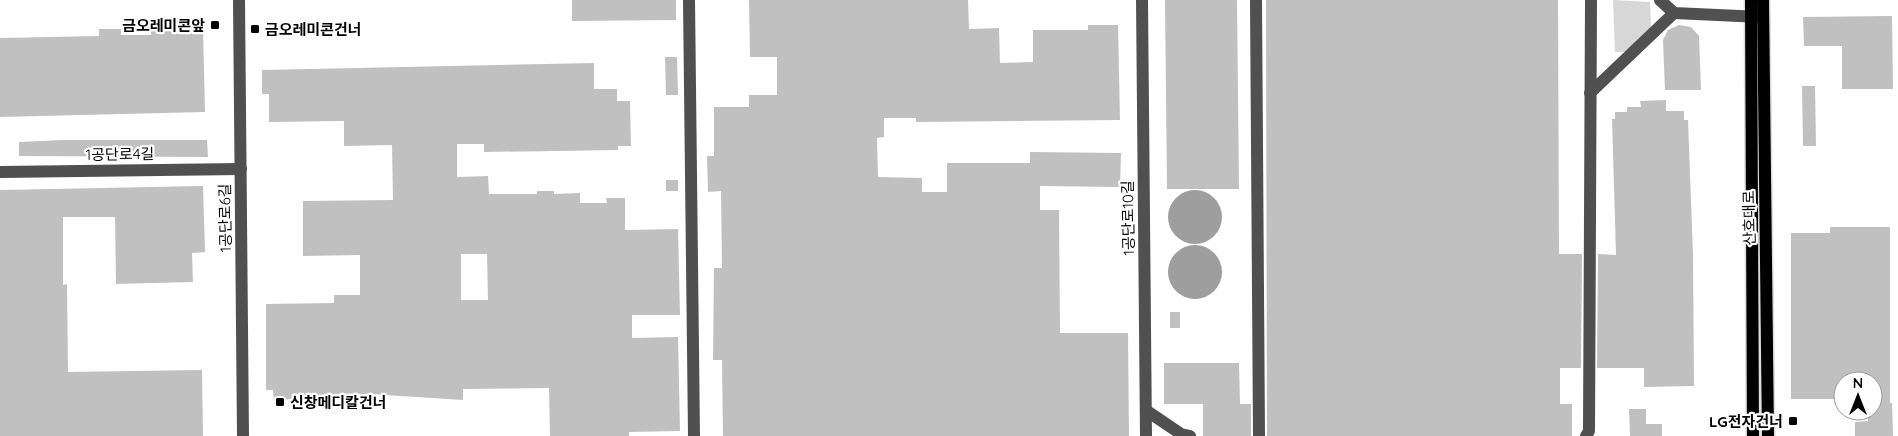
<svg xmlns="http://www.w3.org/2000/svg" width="1898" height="436" font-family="Quicksand,'Noto Sans KR',sans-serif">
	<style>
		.green { fill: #d7d7d7 }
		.water { fill: #9e9e9e }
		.building { fill: #c0c0c0; fill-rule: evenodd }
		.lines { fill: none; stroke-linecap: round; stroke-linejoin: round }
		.major-casing { stroke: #dbdbdb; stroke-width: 15 }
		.minor { stroke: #505050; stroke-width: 12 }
		.major { stroke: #000; stroke-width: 12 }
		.poi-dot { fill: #000; stroke: #fff; stroke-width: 2 }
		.labels { text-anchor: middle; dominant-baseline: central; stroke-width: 4.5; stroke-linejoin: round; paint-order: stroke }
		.poi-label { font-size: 15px; font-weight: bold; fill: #000; stroke: #fff; text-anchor: end }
		.street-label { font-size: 15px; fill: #000; stroke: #fff }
	</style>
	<rect width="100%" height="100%" fill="#fff"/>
	<polygon class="green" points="1613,0 1650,2 1651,27 1627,52 1615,52"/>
	<g class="water">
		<circle cx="1195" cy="217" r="27"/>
		<circle cx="1195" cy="272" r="27"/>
	</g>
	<g class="building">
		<polygon points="572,0 676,0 676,20 572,21"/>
		<polygon points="749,0 968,0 969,29 999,28 1000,63 1033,62 1033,30 1088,30 1088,25 1118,25 1120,120 916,122 916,118 884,118 884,137 877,138 878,177 922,178 922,192 947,192 947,163 1030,163 1030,152 1121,153 1120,187 1040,186 1040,210 1059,210 1060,333 1128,333 1129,436 723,436 722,360 713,360 714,268 722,268 721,191 708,192 707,156 714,156 714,107 749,107 749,95 777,95 777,57 750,57"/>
		<polygon points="1165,0 1237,0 1239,189 1167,189"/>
		<polygon points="1266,0 1558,0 1559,254 1582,254 1581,368 1560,368 1560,404 1572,404 1572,436 1267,436"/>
		<polygon points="1892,16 1893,89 1842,89 1842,46 1804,46 1803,17"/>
		<polygon points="1679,25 1691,27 1699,36 1701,90 1665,90 1663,40 1668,30"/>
		<polygon points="99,29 121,29 121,35 151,35 151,30 203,29 205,112 0,117 0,38 99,36"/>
		<polygon points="665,57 677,57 678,95 666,95"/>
		<path d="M594 63V89H617V101H630L631 146H618V150L484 152V144H457V177L488 176 489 194H537V191H554V194L580 193V203H607L606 198H625V230L678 229 680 315H632V338L678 337 680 431 629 432V436H550L549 388 463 389V400L370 394 313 396 274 401 273 390H266V304L334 303V295H360V255L303 256V201L393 200 392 145 344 146V121L269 122V94H262V70ZM461 254H487L488 300H461Z"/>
		<polygon points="1802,86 1815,86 1816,146 1803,146"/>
		<polygon points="1666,100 1666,111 1684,111 1684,120 1688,120 1693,255 1694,386 1644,387 1644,368 1597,368 1598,254 1616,255 1612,119 1615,119 1615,112 1627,112 1627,107 1641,107 1640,101"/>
		<polygon points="62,140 207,140 208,157 19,156 19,142"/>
		<rect x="666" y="180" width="12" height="11"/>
		<polygon points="203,186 205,252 192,253 193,282 116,284 115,217 63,217 63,285 67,284 68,372 202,370 203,436 0,436 0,190"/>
		<polygon points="1830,227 1890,227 1890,403 1892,403 1893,436 1855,436 1855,422 1868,421 1868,411 1873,411 1873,381 1843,381 1843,399 1791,399 1791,233 1830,233"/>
		<rect x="1170" y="312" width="10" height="16"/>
		<polygon points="1164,363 1239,363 1240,404 1251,404 1251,436 1203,436 1203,404 1164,404"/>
		<polygon points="1629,409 1646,409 1646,424 1662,424 1662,436 1630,436"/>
	</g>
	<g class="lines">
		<g class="major-casing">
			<g id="major">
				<polyline points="1751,0 1753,436"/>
				<polyline points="1763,0 1768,436"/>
			</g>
		</g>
		<g class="minor">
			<polyline points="239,0 243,436"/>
			<polyline points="689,0 694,436"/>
			<polyline points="1142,0 1146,436"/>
			<polyline points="1256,0 1259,436"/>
			<polyline points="1660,0 1674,13 1761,17"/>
			<polyline points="1590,93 1674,13"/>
			<polyline points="0,172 241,169"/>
			<polyline points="1147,411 1181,434 1190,436"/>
			<polyline points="1586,436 1589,431 1591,0"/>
		</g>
		<use href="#major" class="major"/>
	</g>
	<g class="poi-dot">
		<rect x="210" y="20" width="10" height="10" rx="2.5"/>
		<rect x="250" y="24" width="10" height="10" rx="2.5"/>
		<rect x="275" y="397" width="10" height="10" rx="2.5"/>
		<rect x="1788" y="416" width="10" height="10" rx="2.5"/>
	</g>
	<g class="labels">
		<g class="poi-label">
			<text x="205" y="25">금오레미콘앞</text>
			<text x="265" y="29" text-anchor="start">금오레미콘건너</text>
			<text x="290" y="402" text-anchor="start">신창메디칼건너</text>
			<text x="1783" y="421">LG전자건너</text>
		</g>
		<g class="street-label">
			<text transform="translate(120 154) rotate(-1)">1공단로4길</text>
			<text transform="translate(225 218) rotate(-91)">1공단로6길</text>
			<text transform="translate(1128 218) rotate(-91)">1공단로10길</text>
			<text transform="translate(1749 218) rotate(-91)">산호대로</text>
		</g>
	</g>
	<g transform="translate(1858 396)"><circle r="24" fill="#ffffff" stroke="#999999"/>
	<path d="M0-4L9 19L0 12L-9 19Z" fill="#000000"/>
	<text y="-8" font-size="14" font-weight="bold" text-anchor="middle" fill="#000000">N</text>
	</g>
</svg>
